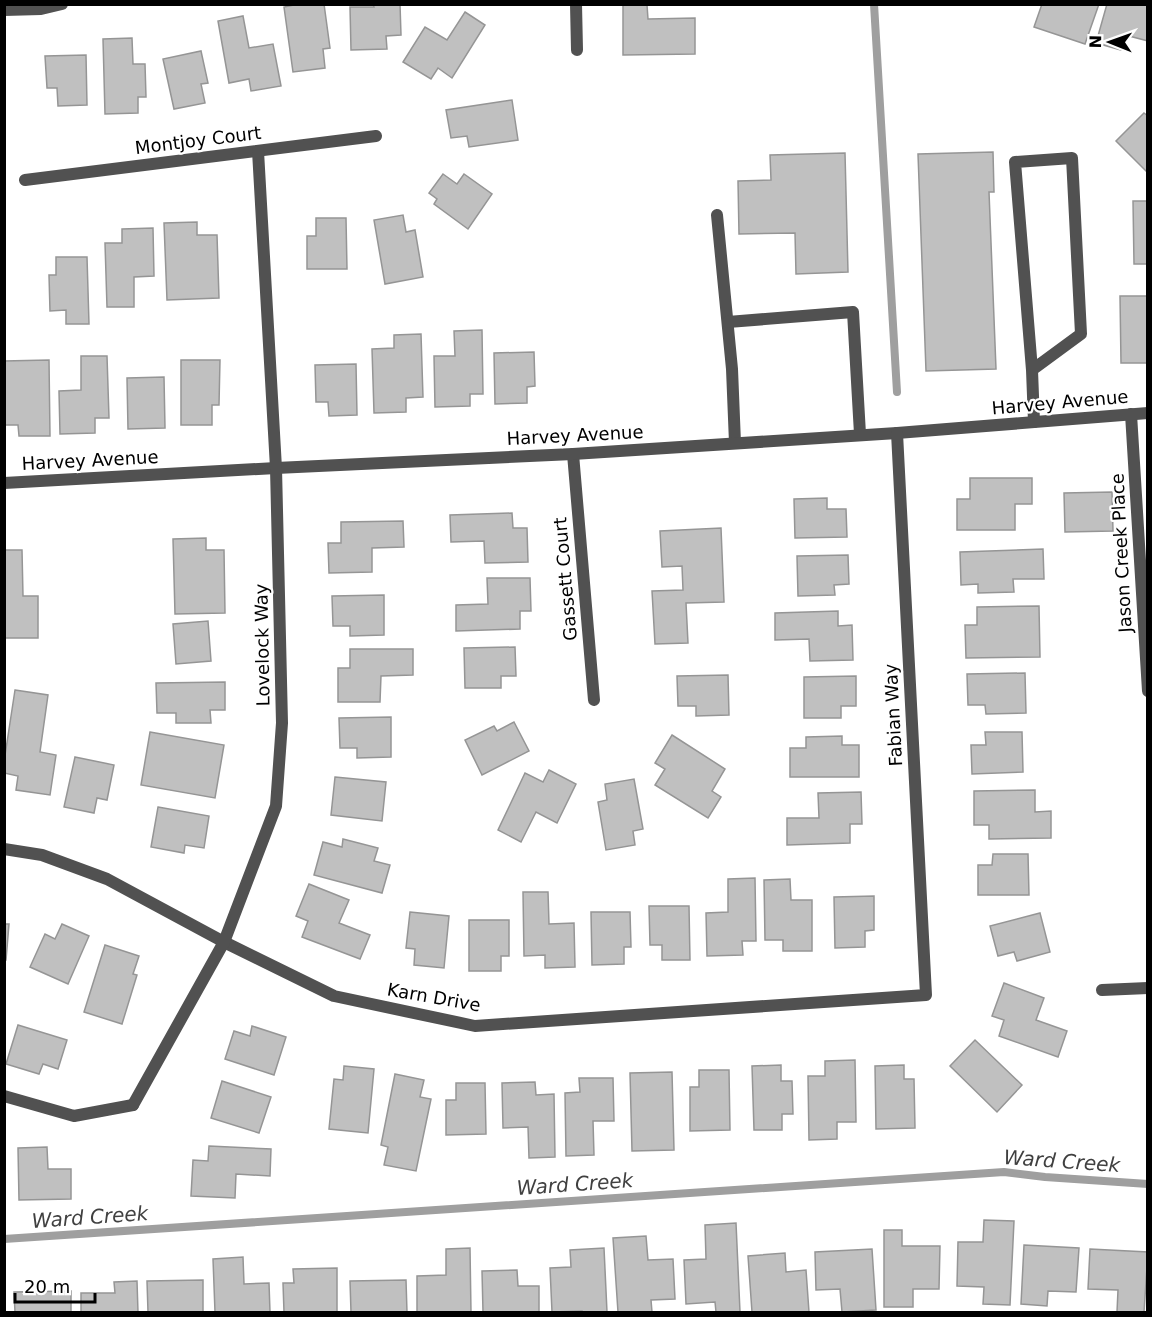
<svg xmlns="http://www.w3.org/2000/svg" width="1152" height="1317" font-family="'DejaVu Sans',sans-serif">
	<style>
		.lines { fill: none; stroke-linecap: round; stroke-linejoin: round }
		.stream { stroke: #9f9f9f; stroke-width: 8 }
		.building { fill: #c0c0c0; stroke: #959595; stroke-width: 1.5 }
		.service { stroke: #515151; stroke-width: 12 }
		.minor { stroke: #515151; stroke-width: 12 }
		.labels { text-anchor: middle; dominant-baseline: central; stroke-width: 4.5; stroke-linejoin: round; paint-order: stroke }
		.street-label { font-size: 18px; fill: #000; stroke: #fff }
		.water-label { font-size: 20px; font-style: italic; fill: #404040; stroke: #fff }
	</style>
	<rect width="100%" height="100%" fill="#fff"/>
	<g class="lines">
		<g class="stream">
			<polyline points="874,4 897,392"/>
			<polyline points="4,1239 1004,1172 1045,1177 1148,1184"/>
		</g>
	</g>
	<g class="building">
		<polygon points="299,4 324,4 330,48 323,49 325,68 293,72 284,7"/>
		<polygon points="373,4 400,4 401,35 386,36 387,49 351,50 350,7 374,7"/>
		<polygon points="1042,4 1099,4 1085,44 1034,27"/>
		<polygon points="1107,4 1148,4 1148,41 1125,35 1121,50 1096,43"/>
		<polygon points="623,5 647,5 648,19 695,18 695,54 623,55"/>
		<polygon points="465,12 485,25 452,78 438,68 431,79 403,62 425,27 447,40"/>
		<polygon points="243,16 249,48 273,44 281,86 251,91 249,79 229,83 218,21"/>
		<polygon points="132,38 133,64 145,64 146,97 138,97 138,113 105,114 103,39"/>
		<polygon points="201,51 208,83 201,84 205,103 174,109 163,59"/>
		<polygon points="86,55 87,105 58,106 57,88 47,88 45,56"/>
		<polygon points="512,100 518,140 469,147 467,136 451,138 446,110"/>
		<polygon points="1144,113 1148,116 1148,173 1116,141"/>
		<polygon points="993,152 994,192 989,192 996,369 926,371 918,154"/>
		<polygon points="845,153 848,272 796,274 795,233 739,234 738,181 771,180 770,155"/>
		<polygon points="443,174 457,184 464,174 492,194 468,229 434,204 437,199 429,193"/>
		<polygon points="1133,201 1148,201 1148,264 1134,264"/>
		<polygon points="403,215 406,232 415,230 423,277 385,284 374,220"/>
		<polygon points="316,218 346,218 347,269 307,269 307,236 316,236"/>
		<polygon points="197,222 197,235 217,235 219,298 167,300 164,223"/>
		<polygon points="153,228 154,276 134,277 134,307 107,307 105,243 122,243 122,229"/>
		<polygon points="56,257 87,257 89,324 66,324 66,310 50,311 49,275 56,275"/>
		<polygon points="1120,296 1148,296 1148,363 1121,363"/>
		<polygon points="482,330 483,394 470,394 470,406 435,407 434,356 455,356 454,331"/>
		<polygon points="421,334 423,397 406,398 406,412 374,413 372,349 394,348 394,335"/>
		<polygon points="534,352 535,386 527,387 527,403 495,404 494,353"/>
		<polygon points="81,356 107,356 109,418 95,418 95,433 60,434 59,391 81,390"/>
		<polygon points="49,360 50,436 19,436 18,425 4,425 4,361"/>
		<polygon points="181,360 220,360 219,405 212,405 212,425 181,425"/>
		<polygon points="356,364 357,415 329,416 328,402 316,402 315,365"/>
		<polygon points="164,377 165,428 128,429 127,378"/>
		<polygon points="970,478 1032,478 1032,504 1015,504 1015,530 957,530 957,499 970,499"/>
		<polygon points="1112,492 1113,531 1065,532 1064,493"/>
		<polygon points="827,498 827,509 846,509 847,537 795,538 794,499"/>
		<polygon points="512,513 513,528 527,528 528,562 485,563 484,541 451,542 450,515"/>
		<polygon points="403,521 404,547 372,548 372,572 329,573 328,543 341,543 341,522"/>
		<polygon points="721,528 724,602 686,603 688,643 655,644 652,591 683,590 682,566 662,567 660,531"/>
		<polygon points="206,538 206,550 224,550 225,613 175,614 173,539"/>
		<polygon points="1043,549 1044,579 1013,579 1014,592 978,593 978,584 961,585 960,552"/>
		<polygon points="4,550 22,550 23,596 38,596 38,638 4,638"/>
		<polygon points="848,555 849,584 834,585 835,595 798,596 797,556"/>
		<polygon points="487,578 530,578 531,611 520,611 520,629 456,631 456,605 488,604"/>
		<polygon points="384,595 384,635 350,636 350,626 333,626 332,596"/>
		<polygon points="1039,606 1040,657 966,658 965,625 977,625 977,607"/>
		<polygon points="838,611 838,626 852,625 853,660 810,661 809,639 775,640 775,613"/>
		<polygon points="208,621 211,661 176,664 173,624"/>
		<polygon points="515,647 516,676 501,676 501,688 465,688 464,648"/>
		<polygon points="350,649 413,649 413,675 381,676 380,702 338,702 338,668 350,668"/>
		<polygon points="1025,673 1026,713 986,714 985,705 968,705 967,674"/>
		<polygon points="728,675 729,715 696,716 696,706 678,706 677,676"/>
		<polygon points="856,676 856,706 841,706 841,718 804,718 804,677"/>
		<polygon points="225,682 225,710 210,710 211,723 176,723 176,713 157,713 156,683"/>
		<polygon points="15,690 48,695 40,752 56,755 50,795 16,790 18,776 4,773 4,762"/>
		<polygon points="391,717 391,757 357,758 357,748 340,748 339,718"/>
		<polygon points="514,722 529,751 482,775 465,740 494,726 497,731"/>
		<polygon points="150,732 224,745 215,798 141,785"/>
		<polygon points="985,732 1022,732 1023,772 972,774 971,745 986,745"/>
		<polygon points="672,735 725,769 712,791 721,797 708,818 655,785 665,769 655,763"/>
		<polygon points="842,736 842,745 859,745 859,777 790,777 790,748 806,748 806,737"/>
		<polygon points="75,757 114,765 107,800 97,798 94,813 64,807"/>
		<polygon points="549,770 576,784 557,823 536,812 521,842 498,830 525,773 543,782"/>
		<polygon points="335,777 386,782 382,821 331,815"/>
		<polygon points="634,779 643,829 633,831 635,845 606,850 598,802 607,800 605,784"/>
		<polygon points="1035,790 1035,812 1051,811 1051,838 989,839 989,825 974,825 974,791"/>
		<polygon points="861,792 862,824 850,824 850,843 787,845 787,818 819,818 818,793"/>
		<polygon points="158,807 209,816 204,848 185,845 184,853 151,847"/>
		<polygon points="343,839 378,848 374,861 390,865 382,893 314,875 323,842 342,847"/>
		<polygon points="993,854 1028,854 1029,895 978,895 978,865 992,865"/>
		<polygon points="755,878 756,941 742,941 743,955 707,956 706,913 728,912 728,879"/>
		<polygon points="790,879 791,900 812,900 812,951 783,951 783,940 765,940 764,880"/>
		<polygon points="309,884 349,900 339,923 370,935 360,959 302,937 308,921 296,916"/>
		<polygon points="523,892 548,892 549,924 574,923 575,967 545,968 545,955 524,956"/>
		<polygon points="874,896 874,930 865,931 865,947 835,948 834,897"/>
		<polygon points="649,906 689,906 690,960 662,960 662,945 650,945"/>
		<polygon points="410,912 449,916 444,968 414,965 415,949 406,948"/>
		<polygon points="591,912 630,912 631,947 624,947 624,964 592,965"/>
		<polygon points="1040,913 1050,952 1017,961 1014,952 998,956 990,926"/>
		<polygon points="469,920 509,920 509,956 501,956 501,971 469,971"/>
		<polygon points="4,924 9,924 6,960 4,960"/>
		<polygon points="62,924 89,936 68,984 30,967 45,934 55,939"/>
		<polygon points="105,945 139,956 133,974 137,975 122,1024 84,1012"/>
		<polygon points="1004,983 1044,998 1036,1020 1067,1031 1058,1057 999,1036 1004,1020 992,1016"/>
		<polygon points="18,1025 67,1040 58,1069 43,1064 39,1074 6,1064"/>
		<polygon points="252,1026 286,1037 274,1075 225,1059 234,1031 250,1036"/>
		<polygon points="975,1040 1022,1085 997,1112 950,1066"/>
		<polygon points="855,1060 856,1122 837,1122 837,1139 809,1140 808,1076 825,1076 825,1061"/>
		<polygon points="781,1065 781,1081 792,1081 793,1114 782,1114 782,1130 754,1130 752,1066"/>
		<polygon points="904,1065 904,1079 914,1079 915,1128 876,1129 875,1066"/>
		<polygon points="344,1066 374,1069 368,1133 329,1129 334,1079 343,1080"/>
		<polygon points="699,1070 729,1070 730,1130 690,1131 690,1087 699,1087"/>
		<polygon points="672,1072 674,1150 632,1151 630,1073"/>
		<polygon points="395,1074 424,1080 420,1097 431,1099 416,1171 384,1165 388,1147 381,1145"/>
		<polygon points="579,1078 613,1078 614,1121 593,1121 594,1155 566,1156 565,1093 580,1092"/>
		<polygon points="222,1081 271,1097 259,1133 211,1118"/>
		<polygon points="535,1082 536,1095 554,1094 555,1157 529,1158 528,1127 503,1128 502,1083"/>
		<polygon points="456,1083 485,1083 486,1134 446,1135 446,1100 456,1100"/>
		<polygon points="209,1146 271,1149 270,1176 236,1174 235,1198 191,1196 193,1160 208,1161"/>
		<polygon points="47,1147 48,1169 71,1169 71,1199 19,1200 18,1148"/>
		<polygon points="984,1220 1014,1221 1010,1305 983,1304 984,1287 957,1286 958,1242 983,1242"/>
		<polygon points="736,1223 740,1312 716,1312 715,1302 686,1304 684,1260 706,1259 705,1225"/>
		<polygon points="884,1230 902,1230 902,1246 940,1246 939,1289 913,1289 913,1307 884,1307"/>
		<polygon points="646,1236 648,1260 673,1259 675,1299 651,1300 652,1312 618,1312 613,1238"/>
		<polygon points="1024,1245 1079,1248 1076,1292 1048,1291 1047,1306 1021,1304"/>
		<polygon points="470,1248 471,1312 417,1312 417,1276 446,1275 446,1249"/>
		<polygon points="604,1248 607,1312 582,1312 582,1311 552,1312 550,1268 571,1267 570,1250"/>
		<polygon points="872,1249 876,1310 842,1312 840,1289 816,1290 815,1252"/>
		<polygon points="1090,1249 1148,1252 1144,1312 1117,1312 1118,1290 1088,1289"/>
		<polygon points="785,1253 786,1272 806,1270 809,1312 752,1312 748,1256"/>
		<polygon points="243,1257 244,1284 269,1283 270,1312 215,1312 213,1259"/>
		<polygon points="337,1268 337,1312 284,1312 283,1283 294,1283 293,1269"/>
		<polygon points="517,1270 518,1286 539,1286 539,1312 483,1312 482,1271"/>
		<polygon points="203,1280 203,1312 148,1312 147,1281"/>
		<polygon points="406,1280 407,1312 351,1312 350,1281"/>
		<polygon points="137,1281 138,1312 81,1312 81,1293 115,1293 114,1282"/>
		<polygon points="71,1291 71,1312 15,1312 14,1292"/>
	</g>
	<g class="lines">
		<g class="service">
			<polyline points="576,4 577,50"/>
			<polyline points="4,10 41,9 62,4"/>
			<polyline points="717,215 732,369 735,443"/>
			<polyline points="728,322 853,312 860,434"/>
			<polyline points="1032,370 1081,334 1072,158 1015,162 1032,370 1034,422"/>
			<polyline points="4,1096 74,1116 133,1105"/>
		</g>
		<g class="minor">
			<polyline points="25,180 376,136"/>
			<polyline points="1131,414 1148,691"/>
			<polyline points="573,454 594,700"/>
			<polyline points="4,483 276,468 573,454 897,433 1148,413"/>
			<polyline points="4,849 42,855 107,879 224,942 334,996 475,1026 926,995 897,433"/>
			<polyline points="1102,990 1148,988"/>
			<polyline points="133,1105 224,942 276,806 282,723 276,468 258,151"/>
		</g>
	</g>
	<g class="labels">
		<g class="street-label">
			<text transform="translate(198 140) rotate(-7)">Montjoy Court</text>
			<text transform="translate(1060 402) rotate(-5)">Harvey Avenue</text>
			<text transform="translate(575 435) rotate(-3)">Harvey Avenue</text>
			<text transform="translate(90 460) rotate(-3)">Harvey Avenue</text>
			<text transform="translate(1121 553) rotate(-93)">Jason Creek Place</text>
			<text transform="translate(565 579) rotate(-95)">Gassett Court</text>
			<text transform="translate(262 645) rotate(-91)">Lovelock Way</text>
			<text transform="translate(893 715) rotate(-93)">Fabian Way</text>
			<text transform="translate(434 997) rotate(10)">Karn Drive</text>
		</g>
		<g class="water-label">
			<text transform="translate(1062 1161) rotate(4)">Ward Creek</text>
			<text transform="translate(575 1184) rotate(-4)">Ward Creek</text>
			<text transform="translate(90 1217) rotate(-4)">Ward Creek</text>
		</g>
	</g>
	<rect width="1152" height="1317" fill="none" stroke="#000000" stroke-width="12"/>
	<g transform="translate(1110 42) rotate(271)" stroke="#ffffff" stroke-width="4.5" paint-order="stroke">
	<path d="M0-4.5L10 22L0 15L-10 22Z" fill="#000000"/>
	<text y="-9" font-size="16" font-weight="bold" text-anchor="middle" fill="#000000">N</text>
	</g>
	<path d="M15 1293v9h80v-9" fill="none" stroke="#000000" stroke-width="3"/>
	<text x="24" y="1293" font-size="18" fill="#000000" stroke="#ffffff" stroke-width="4.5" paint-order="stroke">20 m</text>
</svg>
